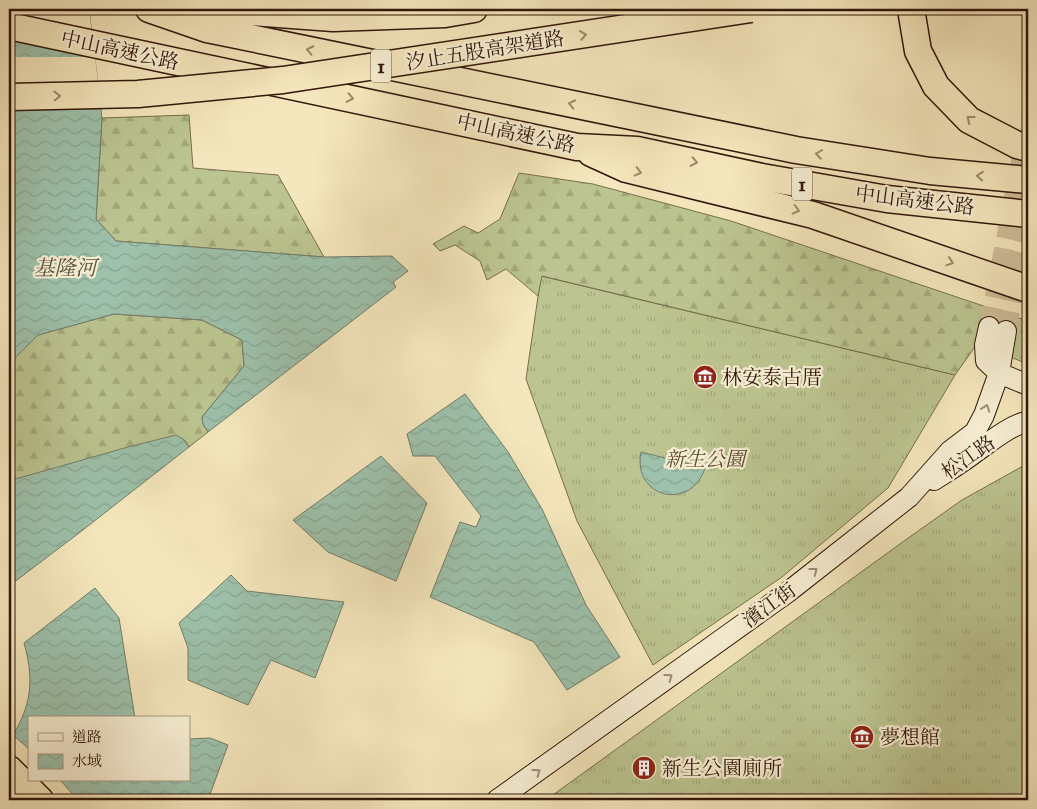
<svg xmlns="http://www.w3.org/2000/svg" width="1037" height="809" font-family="'IM FELL Great Primer','Noto Serif TC',serif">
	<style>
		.grass { fill: url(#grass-tufts); stroke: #766e4d }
		.forest { fill: url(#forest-firs); stroke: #766e4d }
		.water { fill: url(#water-waves); stroke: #727d6a }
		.pier { fill: #f5e7bd }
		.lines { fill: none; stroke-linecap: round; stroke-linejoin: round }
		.secondary-tunnel { stroke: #cebd99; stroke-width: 20; stroke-dasharray: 20 10; stroke-linecap: butt }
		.secondary-casing { stroke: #311609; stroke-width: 22 }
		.highway-casing { stroke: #311609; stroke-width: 29 }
		.secondary { stroke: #f8efd4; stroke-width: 20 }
		.highway { stroke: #f5e7bd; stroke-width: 26 }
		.highway-bridge-casing { stroke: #311609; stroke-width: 29; stroke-linecap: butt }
		.highway-bridge { stroke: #f5e7bd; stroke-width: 26 }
		.oneway { stroke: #9d896c }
		.oneway2 { stroke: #9e8d79 }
		.labels { text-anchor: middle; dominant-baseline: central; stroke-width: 4.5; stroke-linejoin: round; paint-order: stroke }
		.shield { fill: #f8efd4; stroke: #6d5746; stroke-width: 1 }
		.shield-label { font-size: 19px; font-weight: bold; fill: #311609 }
		.street-label { font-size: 20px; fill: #311609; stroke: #f8efd4 }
		.poi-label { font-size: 20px; fill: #311609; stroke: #f8efd4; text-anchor: start }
		.park-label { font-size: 20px; font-style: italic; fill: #5b4b32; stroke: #f8efd4 }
		.water-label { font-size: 21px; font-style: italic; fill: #575242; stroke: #f8efd4 }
	</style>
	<defs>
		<pattern id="grass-tufts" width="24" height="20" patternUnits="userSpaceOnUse" patternTransform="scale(1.25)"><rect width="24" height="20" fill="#bcc591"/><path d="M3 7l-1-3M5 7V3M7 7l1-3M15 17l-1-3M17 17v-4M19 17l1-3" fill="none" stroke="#a2a87c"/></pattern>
		<pattern id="forest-firs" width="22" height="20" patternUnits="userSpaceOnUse" patternTransform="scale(1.25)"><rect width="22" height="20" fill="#bcc591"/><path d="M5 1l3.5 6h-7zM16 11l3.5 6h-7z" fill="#a2a87c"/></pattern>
		<pattern id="water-waves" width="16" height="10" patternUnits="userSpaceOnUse" patternTransform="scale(1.25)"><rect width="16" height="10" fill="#9dc1ab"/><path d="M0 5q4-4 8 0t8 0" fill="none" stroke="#88a592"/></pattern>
	</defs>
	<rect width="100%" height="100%" fill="#f5e7bd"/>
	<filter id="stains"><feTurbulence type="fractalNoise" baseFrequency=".004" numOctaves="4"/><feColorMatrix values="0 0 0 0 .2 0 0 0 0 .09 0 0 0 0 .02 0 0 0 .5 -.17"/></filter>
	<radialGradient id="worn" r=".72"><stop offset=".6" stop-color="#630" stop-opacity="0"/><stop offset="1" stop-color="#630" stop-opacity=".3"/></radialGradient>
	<g class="grass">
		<polygon points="541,276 955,375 888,488 782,577 653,665 577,521 526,379"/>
		<polygon points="1028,465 1028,800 546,800 911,536 962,500 1023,466"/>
	</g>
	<g class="forest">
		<polygon points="189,115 193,168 278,175 324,257 116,241 96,219 102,118"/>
		<polygon points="519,173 593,184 731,221 1028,321 1028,364 977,344 955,375 542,276 538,296 506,269 487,280 480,261 455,245 440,251 433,244 464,226 478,233 500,219"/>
		<polygon points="114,314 202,320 242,340 244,366 202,417 203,424 208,432 189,447 183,439 12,480 9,477 9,364 38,335"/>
	</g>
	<g class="water">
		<polygon points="9,9 89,9 102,118 96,219 116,241 324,257 392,256 408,271 393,282 396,287 208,432 203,424 202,417 244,366 242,340 202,320 114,314 38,335 9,364"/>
		<polygon points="465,394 508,452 542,509 586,605 620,657 567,690 534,642 430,597 460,522 476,527 481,516 435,456 413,456 407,434"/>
		<polygon points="176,435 183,439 189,447 79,533 9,586 9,477 12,480 128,447"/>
		<path d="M641 452 705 468C691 512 632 498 641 452Z"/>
		<polygon points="381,456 427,503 396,581 328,552 293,520"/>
		<polygon points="231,575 247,591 344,602 315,678 271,660 248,705 188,680 188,648 179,623"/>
		<path d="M95 588 119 618 135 718H29V749L13 735C32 704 34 678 24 643Z"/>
		<polygon points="210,738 228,745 208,800 78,800 60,780 189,780 189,739"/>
	</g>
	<g class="pier">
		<polygon points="9,9 89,9 94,51 9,33"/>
		<polygon points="9,57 95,57 99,91 9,90"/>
	</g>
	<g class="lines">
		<g class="secondary-tunnel">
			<polyline points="989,327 1028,126"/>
			<polyline points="1006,331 1028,221"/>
		</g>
		<g class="secondary-casing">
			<g id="secondary">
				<polyline points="989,327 985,345 986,361 999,373 1028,385"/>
				<path d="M934 480C948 471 963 462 977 451 994 439 1008 427 1028 421"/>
				<polyline points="497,800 788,592 909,497 950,451 975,432 984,415 999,373 1006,331"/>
			</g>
		</g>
		<g class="highway-casing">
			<g id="highway">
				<polyline points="149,9 207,29 796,150 930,171 1028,180"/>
				<polyline points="208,9 333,18 445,14 474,9"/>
				<polyline points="913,9 912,15 918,51 936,86 969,120 1017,145 1028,148"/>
				<polyline points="9,26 577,147 637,150 762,177 887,199 1028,214"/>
				<polyline points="591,153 626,169 813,215 1028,289"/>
				<polyline points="9,769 40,800"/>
			</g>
		</g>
		<use href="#secondary" class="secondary"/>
		<use href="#highway" class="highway"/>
		<g class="highway-bridge-casing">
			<polyline id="highway-bridge" points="9,97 138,94 283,80 751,9"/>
		</g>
		<use href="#highway-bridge" class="highway-bridge"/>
	</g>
	<defs><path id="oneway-chevron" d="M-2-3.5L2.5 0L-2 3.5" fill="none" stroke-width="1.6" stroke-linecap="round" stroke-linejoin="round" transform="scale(1.25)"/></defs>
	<g class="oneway">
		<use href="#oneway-chevron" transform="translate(583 35) rotate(-9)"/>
		<use href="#oneway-chevron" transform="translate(310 50) rotate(-168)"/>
		<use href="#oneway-chevron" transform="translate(57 96) rotate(-1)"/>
		<use href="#oneway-chevron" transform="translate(350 98) rotate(12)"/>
		<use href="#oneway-chevron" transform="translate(572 104) rotate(-168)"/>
		<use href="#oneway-chevron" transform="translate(970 119) rotate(-142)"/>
		<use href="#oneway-chevron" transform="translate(819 154) rotate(-171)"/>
		<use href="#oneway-chevron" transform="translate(694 162) rotate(12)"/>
		<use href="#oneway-chevron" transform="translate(638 172) rotate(14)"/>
		<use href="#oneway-chevron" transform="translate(980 176) rotate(-175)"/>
		<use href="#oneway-chevron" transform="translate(796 210) rotate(14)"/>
		<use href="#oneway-chevron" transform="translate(950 262) rotate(18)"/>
	</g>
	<g class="oneway2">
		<use href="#oneway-chevron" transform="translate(986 408) rotate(-71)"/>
		<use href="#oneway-chevron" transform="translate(814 571) rotate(-38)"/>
		<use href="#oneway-chevron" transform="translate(669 677) rotate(-36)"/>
		<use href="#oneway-chevron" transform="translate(537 772) rotate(-36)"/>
	</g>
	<defs>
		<g id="museum-disc" transform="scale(1.25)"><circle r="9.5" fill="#8f2418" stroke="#f8efd4"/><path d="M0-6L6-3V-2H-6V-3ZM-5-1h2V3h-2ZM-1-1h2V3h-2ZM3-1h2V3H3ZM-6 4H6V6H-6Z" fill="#fff"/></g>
		<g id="building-disc" transform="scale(1.25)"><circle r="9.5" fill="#8f2418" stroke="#f8efd4"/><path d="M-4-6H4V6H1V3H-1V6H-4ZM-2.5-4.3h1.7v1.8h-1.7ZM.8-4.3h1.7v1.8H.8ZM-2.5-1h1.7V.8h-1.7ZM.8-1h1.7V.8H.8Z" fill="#fff"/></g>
	</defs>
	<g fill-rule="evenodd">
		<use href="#museum-disc" x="705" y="377"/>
		<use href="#museum-disc" x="862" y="737"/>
		<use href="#building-disc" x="644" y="768"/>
	</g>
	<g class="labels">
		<g class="shield">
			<rect x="371" y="49.5" width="20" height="33" rx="4"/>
			<rect x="792" y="167.5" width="20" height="33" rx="4"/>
		</g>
		<g class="shield-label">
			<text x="381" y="66">1</text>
			<text x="802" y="184">1</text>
		</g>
		<g class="street-label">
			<text transform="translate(120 50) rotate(12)">中山高速公路</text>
			<text transform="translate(485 50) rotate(-9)">汐止五股高架道路</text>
			<text transform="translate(516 133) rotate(12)">中山高速公路</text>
			<text transform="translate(915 200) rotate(7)">中山高速公路</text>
			<text transform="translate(968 457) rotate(-35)">松江路</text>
			<text transform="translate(769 605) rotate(-36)">濱江街</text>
		</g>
		<g class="poi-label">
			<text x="722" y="377">林安泰古厝</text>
			<text x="880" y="737">夢想館</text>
			<text x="662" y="768">新生公園廁所</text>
		</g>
		<g class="park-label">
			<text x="705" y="459">新生公園</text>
		</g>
		<g class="water-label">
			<text x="65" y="268">基隆河</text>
		</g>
	</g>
	<rect width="1037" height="809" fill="none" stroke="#f5e7bd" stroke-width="30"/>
	<rect x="10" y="10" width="1017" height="789" fill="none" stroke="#311609" stroke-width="2.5"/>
	<rect x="15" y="15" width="1007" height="779" fill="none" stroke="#311609"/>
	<rect x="28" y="716" width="162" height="65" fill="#f8efd4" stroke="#a89883"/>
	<rect x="38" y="733" width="25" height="8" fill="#f8efd4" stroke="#a89883"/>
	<text x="72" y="742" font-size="15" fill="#311609">道路</text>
	<rect x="38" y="754" width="25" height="15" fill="url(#water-waves)" stroke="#a89883"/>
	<text x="72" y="766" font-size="15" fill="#311609">水域</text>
	<rect width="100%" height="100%" filter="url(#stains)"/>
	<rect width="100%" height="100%" fill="url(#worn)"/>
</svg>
